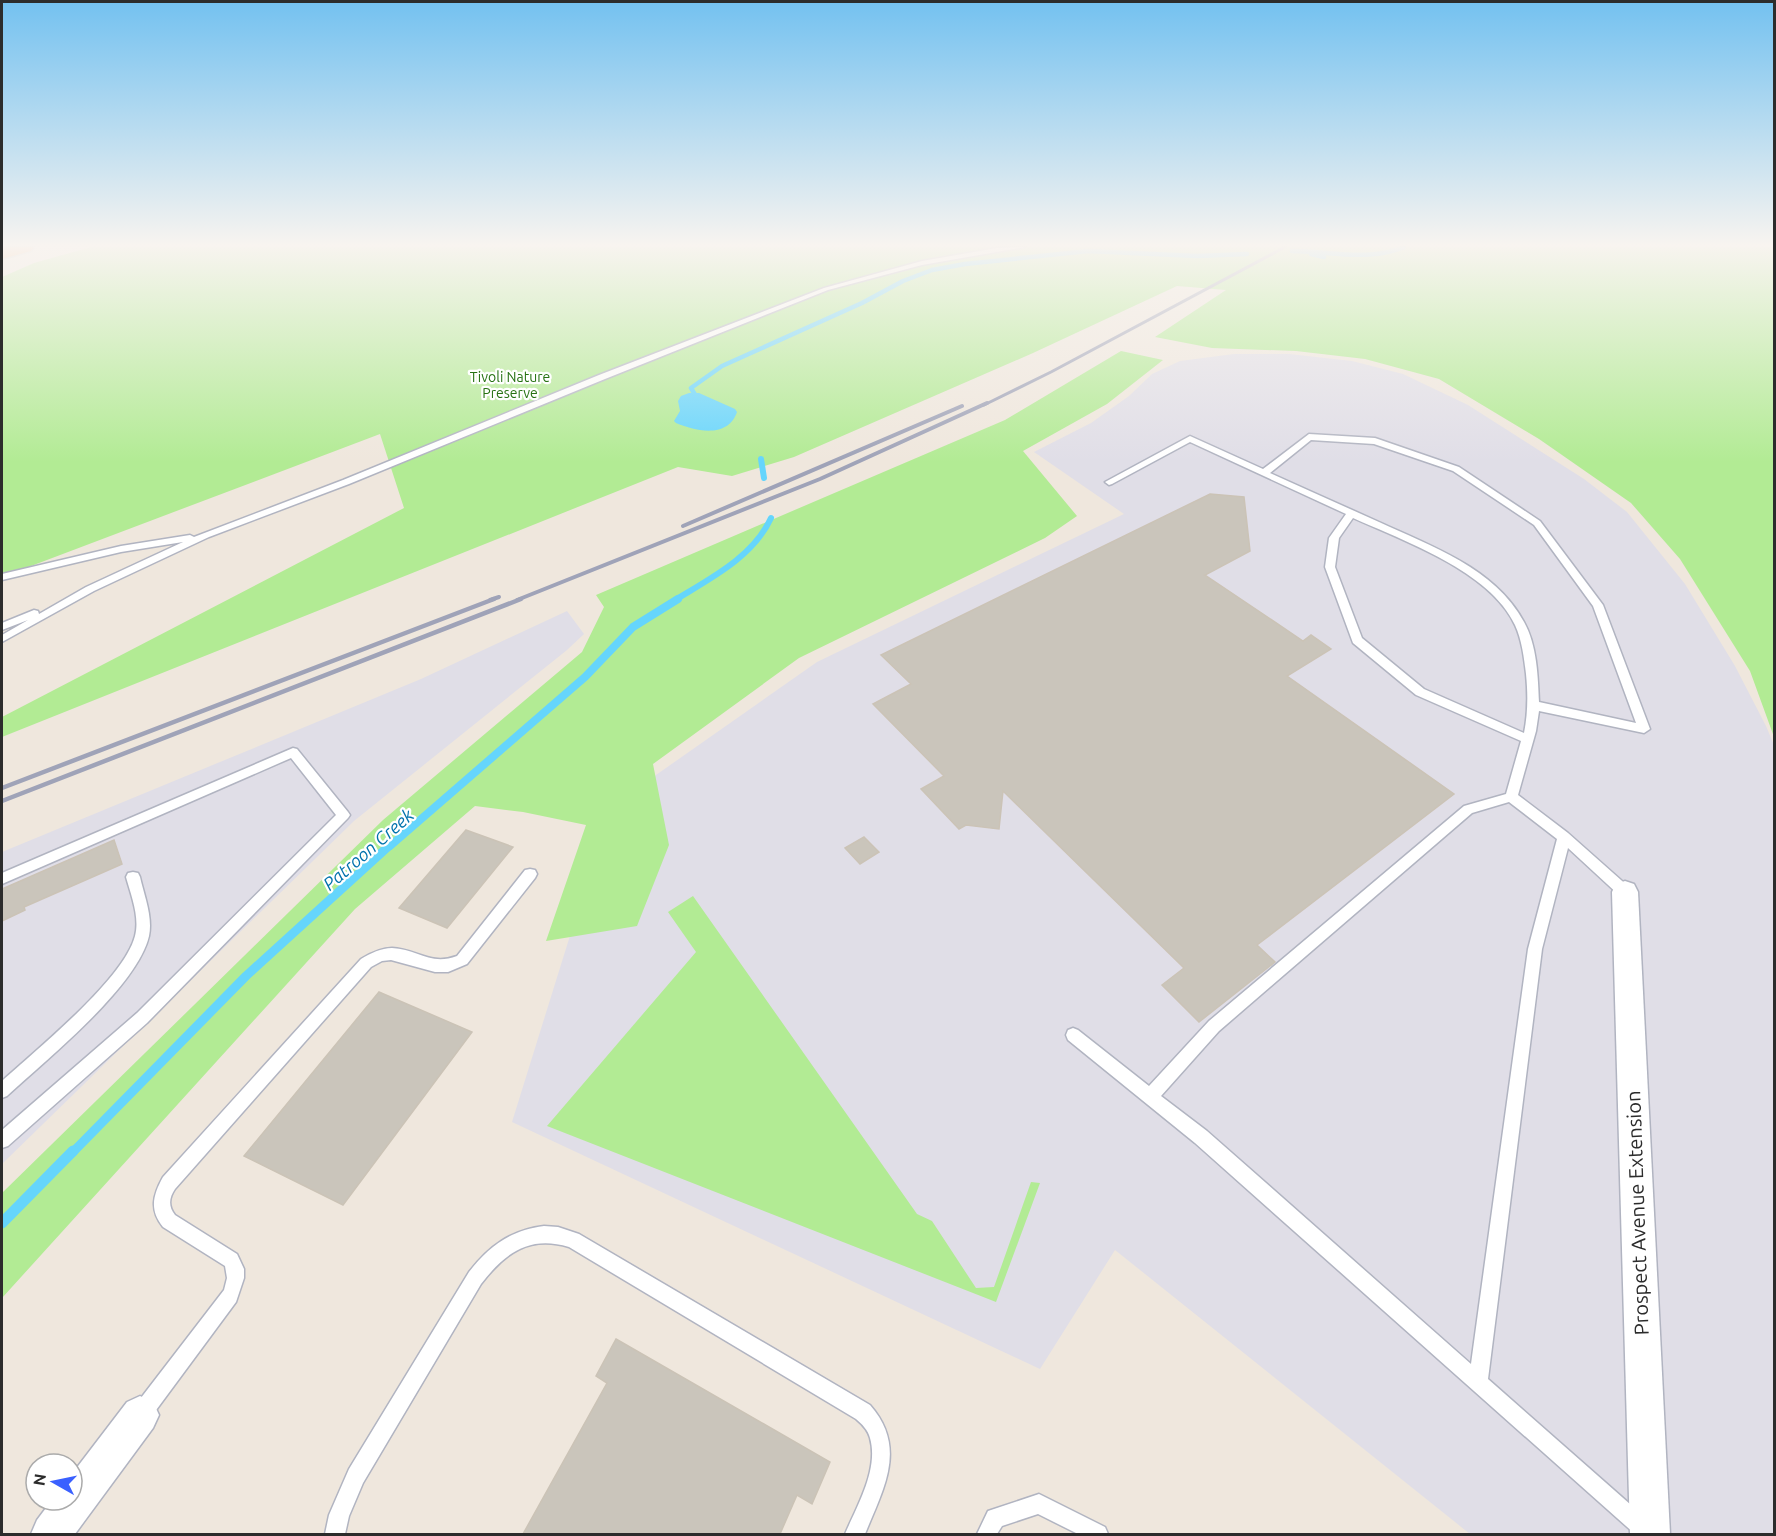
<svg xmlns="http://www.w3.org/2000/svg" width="1776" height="1536" font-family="Ubuntu,sans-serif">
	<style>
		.industrial { fill: #e0dee7 }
		.green { fill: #b2eb94 }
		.water { fill: #65d5fc }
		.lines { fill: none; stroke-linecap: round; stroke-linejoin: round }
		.stream-far4 { stroke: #65d5fc; stroke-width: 4.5 }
		.stream-far3 { stroke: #65d5fc; stroke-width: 6 }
		.stream-far2 { stroke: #65d5fc; stroke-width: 8 }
		.stream-far1 { stroke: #65d5fc; stroke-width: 9 }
		.stream { stroke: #65d5fc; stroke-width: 11 }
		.building { fill: #cac5bb; stroke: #cbc3b6; stroke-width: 1.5 }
		.lane-casing { stroke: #b1b4c1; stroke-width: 3 }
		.street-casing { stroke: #b1b4c1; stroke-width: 3 }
		.highway-casing { stroke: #c8c8c8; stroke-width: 3 }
		.lane { fill: #fff; fill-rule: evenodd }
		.street { fill: #fff; fill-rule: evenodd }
		.highway { fill: #ff9f58; fill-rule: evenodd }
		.rail-far2 { stroke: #9fa3b8; stroke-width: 3 }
		.rail-far1 { stroke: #9fa3b8; stroke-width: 4 }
		.rail { stroke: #9fa3b8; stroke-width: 4.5 }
		.labels { text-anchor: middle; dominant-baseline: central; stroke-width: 4.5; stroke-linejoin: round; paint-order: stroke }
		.far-park-label { font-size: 14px; fill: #277213; stroke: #fff }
		.water-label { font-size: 18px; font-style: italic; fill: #0072ac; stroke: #fff }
		.near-street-label { font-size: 20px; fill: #2c2c2c; stroke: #fff }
	</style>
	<rect width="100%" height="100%" fill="#efe7dd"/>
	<g class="industrial">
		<polygon points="1234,354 1289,354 1352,361 1403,374 1468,405 1584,479 1627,512 1685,584 1735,666 1766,726 1774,745 1774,1534 1470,1534 1115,1250 1040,1369 512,1122 578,910 636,796 656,775 817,662 1124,514 1034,452 1091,423 1129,396 1152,374 1180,361"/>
		<polygon points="567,611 584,634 567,650 354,821 2,1164 2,852 421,679"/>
	</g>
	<g class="green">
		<polygon points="91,247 1774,247 1774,737 1750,671 1680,559 1631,503 1539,439 1439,379 1365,359 1296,351 1212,348 1155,337 1226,290 1177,286 1033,353 794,457 732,476 678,467 2,737 2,717 404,508 380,434 2,577 2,277 34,263"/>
		<polygon points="1121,351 1163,360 1107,404 1023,451 1077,516 1045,538 799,658 653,764 669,845 637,926 546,941 586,825 523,812 475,806 355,909 2,1298 2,1193 383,820 582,652 604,607 596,595 1005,420"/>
		<polygon points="693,896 917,1214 932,1221 976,1288 994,1287 1031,1182 1040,1183 996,1302 547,1126 696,952 668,912"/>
	</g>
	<path class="water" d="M689 393H699L735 409 737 412C728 439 695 431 676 423L674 421 680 411 678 401 681 396Z"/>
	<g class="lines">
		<g class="stream-far4">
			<path d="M1292 251C1329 251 1369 262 1404 247"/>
			<polyline points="1311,254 1324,257"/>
			<polyline points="697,398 691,388 722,366 862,303 903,281 932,270 965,264 1088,251 1197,256 1247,254"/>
		</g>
		<g class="stream-far3">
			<polyline points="761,459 764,478"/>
			<path d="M675 600C711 578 753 557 771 518"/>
		</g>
		<polyline class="stream-far2" points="390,846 585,677 633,627 678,599"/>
		<polyline class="stream-far1" points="72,1153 246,976 391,844"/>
		<polyline class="stream" points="2,1223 73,1151"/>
	</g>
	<g class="building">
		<polygon points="1210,494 1244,497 1250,551 1205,575 1303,641 1311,635 1331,649 1287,676 1454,794 1257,945 1275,962 1199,1022 1162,985 1184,968 1003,791 999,829 966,825 959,829 921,789 944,776 873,704 911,684 881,655"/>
		<polygon points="466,830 513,847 447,928 399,908"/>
		<polygon points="864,837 879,852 860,864 845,848"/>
		<polygon points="114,840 122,864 24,907 25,910 2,921 2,889"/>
		<polygon points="379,992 472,1032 343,1205 244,1156"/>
		<polygon points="616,1339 830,1462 812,1504 797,1495 780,1534 523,1534 607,1383 596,1376"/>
	</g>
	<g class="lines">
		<g class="lane-casing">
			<g id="lane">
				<polygon points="1025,247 922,265 828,290 605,379 349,484 209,537 94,591 2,642 2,635 28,620 2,630 2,623 34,610 38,611 39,614 86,587 183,542 121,552 2,580 2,574 121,546 190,535 194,537 343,480 599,375 824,288 922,261 997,248"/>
				<path d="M1309 434 1375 438 1459 467 1540 521 1603 605 1650 729 1644 733 1539 711 1536 731 1518 795 1568 833 1630 888 1632 892 1630 896 1625 898 1620 896 1568 848 1542 949 1488 1379 1656 1527 1659 1534H1635L1195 1143 1068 1040 1066 1035 1068 1030 1073 1028 1078 1030 1149 1086 1209 1021 1464 806 1506 794 1521 741 1416 695 1353 643 1325 567 1329 538 1346 514 1190 442 1112 484 1109 485 1105 482 1190 436 1263 469ZM1311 440 1374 444 1453 471 1534 525 1593 606 1636 723 1539 702C1538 677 1537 645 1524 622 1495 568 1431 546 1379 522 1343 506 1306 489 1270 473ZM1353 518C1404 541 1490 571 1515 625 1522 640 1524 658 1526 674 1528 694 1528 713 1524 733L1424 689 1362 638 1335 567 1339 538ZM1509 802 1557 839 1528 949 1471 1364 1207 1131 1161 1096 1219 1031 1472 813Z"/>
				<polygon points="293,748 297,749 348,812 350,815 348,818 147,1023 8,1146 2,1148 2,1130 137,1013 336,815 291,758 2,884 2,873"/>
				<path d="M530 869 535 870 537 874 535 878 467 964 448 972H435L391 960 382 961 371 967 175 1189C169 1198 168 1206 175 1215L237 1254 244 1269V1278L236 1302 148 1421 141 1423 134 1421 132 1414 134 1407 224 1290 227 1278 225 1266 163 1227C149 1210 153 1195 163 1177L361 959C371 953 381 948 392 948 417 949 430 966 457 956L525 870Z"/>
				<path d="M133 872 138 873 140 877C144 895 153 917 149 936 137 987 47 1059 7 1096L2 1098V1081C36 1050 124 979 135 936 140 917 131 895 126 877L128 873Z"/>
				<path d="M544 1226 558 1227 579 1234 870 1405C908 1448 883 1489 865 1534H845C857 1506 879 1469 870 1438 868 1430 862 1424 856 1419L569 1247C529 1235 505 1253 481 1284L363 1483 349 1516 345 1534H325L329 1515 349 1469 469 1272C489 1246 511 1230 544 1226Z"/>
				<polygon points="1039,1494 1105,1527 1108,1534 1078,1534 1038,1514 1002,1526 997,1534 977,1534 988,1511"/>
			</g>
		</g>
		<g class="street-casing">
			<g id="street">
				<polygon points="1625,881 1634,884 1638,892 1670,1534 1630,1534 1612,892 1616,884"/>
				<polygon points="140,1396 153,1402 159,1415 153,1428 75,1534 31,1534 37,1520 52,1500 72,1500 72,1474 127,1402"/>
			</g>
		</g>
		<g class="highway-casing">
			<polygon id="highway" points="5,247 34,247 31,251 2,259 2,248"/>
		</g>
		<use href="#lane" class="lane"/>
		<use href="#street" class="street"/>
		<use href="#highway" class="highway"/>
		<polyline class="rail-far2" points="984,405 1051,372 1285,247"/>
		<g class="rail-far1">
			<polyline points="683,526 962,406"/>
			<polyline points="490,600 499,597"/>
			<polyline points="517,600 820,479 987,403"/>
		</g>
		<g class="rail">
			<polyline points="2,788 494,599"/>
			<polyline points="2,801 521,599"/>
		</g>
	</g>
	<linearGradient id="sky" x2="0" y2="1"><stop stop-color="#73c1f0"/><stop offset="0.53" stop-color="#f8f4f0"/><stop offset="1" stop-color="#f8f4f0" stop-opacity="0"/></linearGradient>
	<rect width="1776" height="462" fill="url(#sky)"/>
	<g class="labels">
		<g class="far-park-label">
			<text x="510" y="377">Tivoli Nature<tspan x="510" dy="16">Preserve</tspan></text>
		</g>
		<g class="water-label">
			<text transform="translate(368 849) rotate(-41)">Patroon Creek</text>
		</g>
		<g class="near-street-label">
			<text transform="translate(1637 1213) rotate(-92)">Prospect Avenue Extension</text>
		</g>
	</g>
	<rect width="1776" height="1536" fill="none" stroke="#2c2c2c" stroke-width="6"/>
	<g transform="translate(54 1482) rotate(279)"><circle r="28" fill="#ffffff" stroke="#ababab" stroke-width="1.5"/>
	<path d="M0-4.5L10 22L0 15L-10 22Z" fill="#3a60ff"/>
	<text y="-9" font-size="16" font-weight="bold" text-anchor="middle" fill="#2c2c2c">N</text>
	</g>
</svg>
